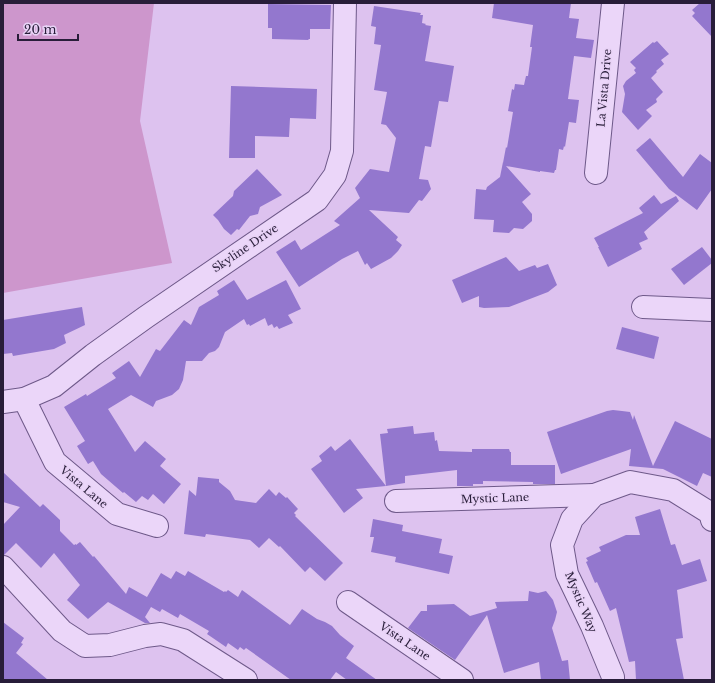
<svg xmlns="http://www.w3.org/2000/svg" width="715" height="683" font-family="'Libre Baskerville',serif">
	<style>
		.green { fill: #cd96cc }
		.building { fill: #9377ce }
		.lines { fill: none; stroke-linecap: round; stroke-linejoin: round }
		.minor-casing { stroke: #6e5989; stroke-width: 24 }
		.minor { stroke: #ebd6f9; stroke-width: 22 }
		.labels { text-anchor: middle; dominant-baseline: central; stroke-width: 3; stroke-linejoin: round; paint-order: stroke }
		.street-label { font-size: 11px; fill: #281d39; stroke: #e8d2f6 }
	</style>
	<rect width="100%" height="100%" fill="#ddc2ef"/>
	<polygon class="green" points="3,3 154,3 140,121 172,263 3,293"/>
	<g class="building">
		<polygon points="494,3 571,3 569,18 579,19 576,38 594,40 591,58 574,56 568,99 579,100 576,123 569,122 565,147 564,146 563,150 559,149 556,170 555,170 554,173 540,171 540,172 506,166 531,194 522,202 532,214 532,221 523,229 514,228 509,233 493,232 494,220 474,219 476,189 486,190 487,187 500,177 503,162 503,163 506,147 507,148 513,112 508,111 512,89 514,90 515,84 524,85 526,76 528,76 532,47 530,47 533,25 492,18"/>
		<polygon points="700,3 712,3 712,37 692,16 695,13 692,10"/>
		<polygon points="268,4 331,5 330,29 310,29 310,39 308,39 309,40 272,39 272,28 268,28"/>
		<polygon points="374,6 421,13 420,15 423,15 422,23 426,24 425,25 431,26 425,61 454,66 448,102 439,101 431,147 425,146 419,179 428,180 431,189 422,201 419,200 409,213 369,210 398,237 396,240 402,245 398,251 391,258 371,269 367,263 365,265 358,251 342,259 299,287 276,252 295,240 301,250 340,225 334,221 360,198 355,188 370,169 389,172 396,138 386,125 381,124 387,92 374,90 381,45 374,44 376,27 371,26"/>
		<polygon points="657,41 669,54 661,60 664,64 656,71 657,72 651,78 663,92 656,99 657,102 646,110 652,116 638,130 622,112 625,94 623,86 626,81 636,73 634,70 636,68 630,62 653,42 654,43"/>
		<polygon points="231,86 317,89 316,119 290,118 289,137 255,136 255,158 229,158"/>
		<polygon points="650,138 683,177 700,154 712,163 712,189 697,210 669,189 636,150"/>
		<polygon points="257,169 282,195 260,207 258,214 250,216 239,230 237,229 231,235 224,229 218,220 213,215 233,196 234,191"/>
		<polygon points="654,195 661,204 676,196 679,201 644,232 648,239 639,243 642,249 608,267 598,247 599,247 594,238 643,213 639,208"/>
		<polygon points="702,247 712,260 712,263 684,285 671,269"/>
		<polygon points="506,257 519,271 535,265 537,268 548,264 557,285 548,292 509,307 484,308 479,307 479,296 462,303 452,280"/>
		<polygon points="234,280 247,300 286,280 301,309 288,315 293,323 279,329 277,326 274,328 272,324 268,326 265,318 250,326 249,324 247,325 244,319 225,332 219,347 215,351 209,353 202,361 186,361 183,380 179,389 172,395 156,401 153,407 131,395 108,409 135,452 145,441 166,459 160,466 181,484 164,504 153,494 148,500 142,496 136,502 124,492 123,493 101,474 93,461 88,464 77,446 85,441 64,407 86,394 87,396 116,378 112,373 129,361 140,377 156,349 160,351 184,320 191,325 199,307 219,295 217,291"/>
		<polygon points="82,307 85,325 64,335 66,343 54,349 13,356 12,353 3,354 3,320"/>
		<polygon points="622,327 659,337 654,359 616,349"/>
		<polygon points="613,410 622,411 630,412 633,420 634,415 653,466 675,421 712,439 712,477 703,473 697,486 663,469 629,466 631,449 561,474 547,432 607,411"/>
		<polygon points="413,426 414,434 434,432 435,441 437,440 439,451 472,452 472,449 509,449 510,452 511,452 511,465 555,465 555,484 533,484 533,482 483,481 483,484 473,484 473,486 457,486 457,470 405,476 405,483 386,486 380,434 388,433 387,429"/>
		<polygon points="350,439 386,486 356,489 363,498 344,513 311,469 322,461 319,456 331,446 335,451"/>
		<polygon points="3,472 40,507 43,504 60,520 60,531 74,545 76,544 76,545 80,542 93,557 94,556 126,594 129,587 147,597 161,573 171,579 176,571 185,576 188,571 224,592 225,591 226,592 228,590 238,597 242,590 290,625 302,609 317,619 325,622 332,626 340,635 354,646 346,658 377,680 347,680 336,672 330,680 291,680 246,648 244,650 240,647 238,650 228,643 226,647 207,634 209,631 180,614 178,618 162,609 160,612 151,607 145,617 150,623 145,623 108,602 88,619 67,600 80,585 54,553 41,568 16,543 4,555 3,555 3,525 20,507 3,502"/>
		<polygon points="198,477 219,479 219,482 230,491 235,500 256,503 269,489 276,496 279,492 286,498 287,497 298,509 294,513 296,515 295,516 343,563 325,581 310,567 305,572 280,546 279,547 269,538 259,548 250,540 206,534 205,537 184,534 189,490 196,496"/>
		<polygon points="660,509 671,545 675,544 682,565 700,559 707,581 677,590 683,638 676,639 684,680 636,680 635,661 629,662 616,608 610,611 597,582 595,583 586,562 588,561 586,558 601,551 599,547 626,535 640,535 635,517"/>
		<polygon points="373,519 403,525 402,531 442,539 439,553 453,556 449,574 395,562 396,557 371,552 374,537 370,537"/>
		<polygon points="529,591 538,593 546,591 553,600 557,612 555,620 552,628 562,661 568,660 570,680 541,680 539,662 504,673 487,615 455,660 408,628 421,611 427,611 427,605 454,604 470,616 497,608 495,602 528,601"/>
		<polygon points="3,622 24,638 21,643 23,644 16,653 48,680 3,680"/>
	</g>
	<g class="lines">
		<g class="minor-casing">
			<g id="minor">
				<polyline points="596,173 613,3"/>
				<polyline points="643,307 712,310"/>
				<polyline points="24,399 55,462 117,514 157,526"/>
				<polyline points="3,402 24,399 54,386 93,355 146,317 317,200 335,175 342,151 345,3"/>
				<polyline points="396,501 594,495"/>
				<polyline points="3,567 62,631 85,646 110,645 145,636 161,634 183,640 246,680"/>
				<polyline points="348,602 462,680"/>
				<polyline points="613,680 613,677 592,626 567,574 562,545 572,519 594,495 630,482 673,490 710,513 712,520"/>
			</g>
		</g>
		<use href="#minor" class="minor"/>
	</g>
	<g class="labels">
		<g class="street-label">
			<text transform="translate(604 88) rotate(-85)">La Vista Drive</text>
			<text transform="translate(245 248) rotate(-34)">Skyline Drive</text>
			<text transform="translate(84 487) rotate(40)">Vista Lane</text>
			<text transform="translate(495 498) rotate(-2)">Mystic Lane</text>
			<text transform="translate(581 602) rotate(67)">Mystic Way</text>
			<text transform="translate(405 641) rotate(34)">Vista Lane</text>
		</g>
	</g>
	<rect width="715" height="683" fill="none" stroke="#281d39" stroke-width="8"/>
	<path d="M18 34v6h60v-6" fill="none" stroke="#281d39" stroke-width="2"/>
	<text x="24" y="34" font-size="12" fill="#281d39" stroke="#e8d2f6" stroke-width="3" paint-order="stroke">20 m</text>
</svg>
